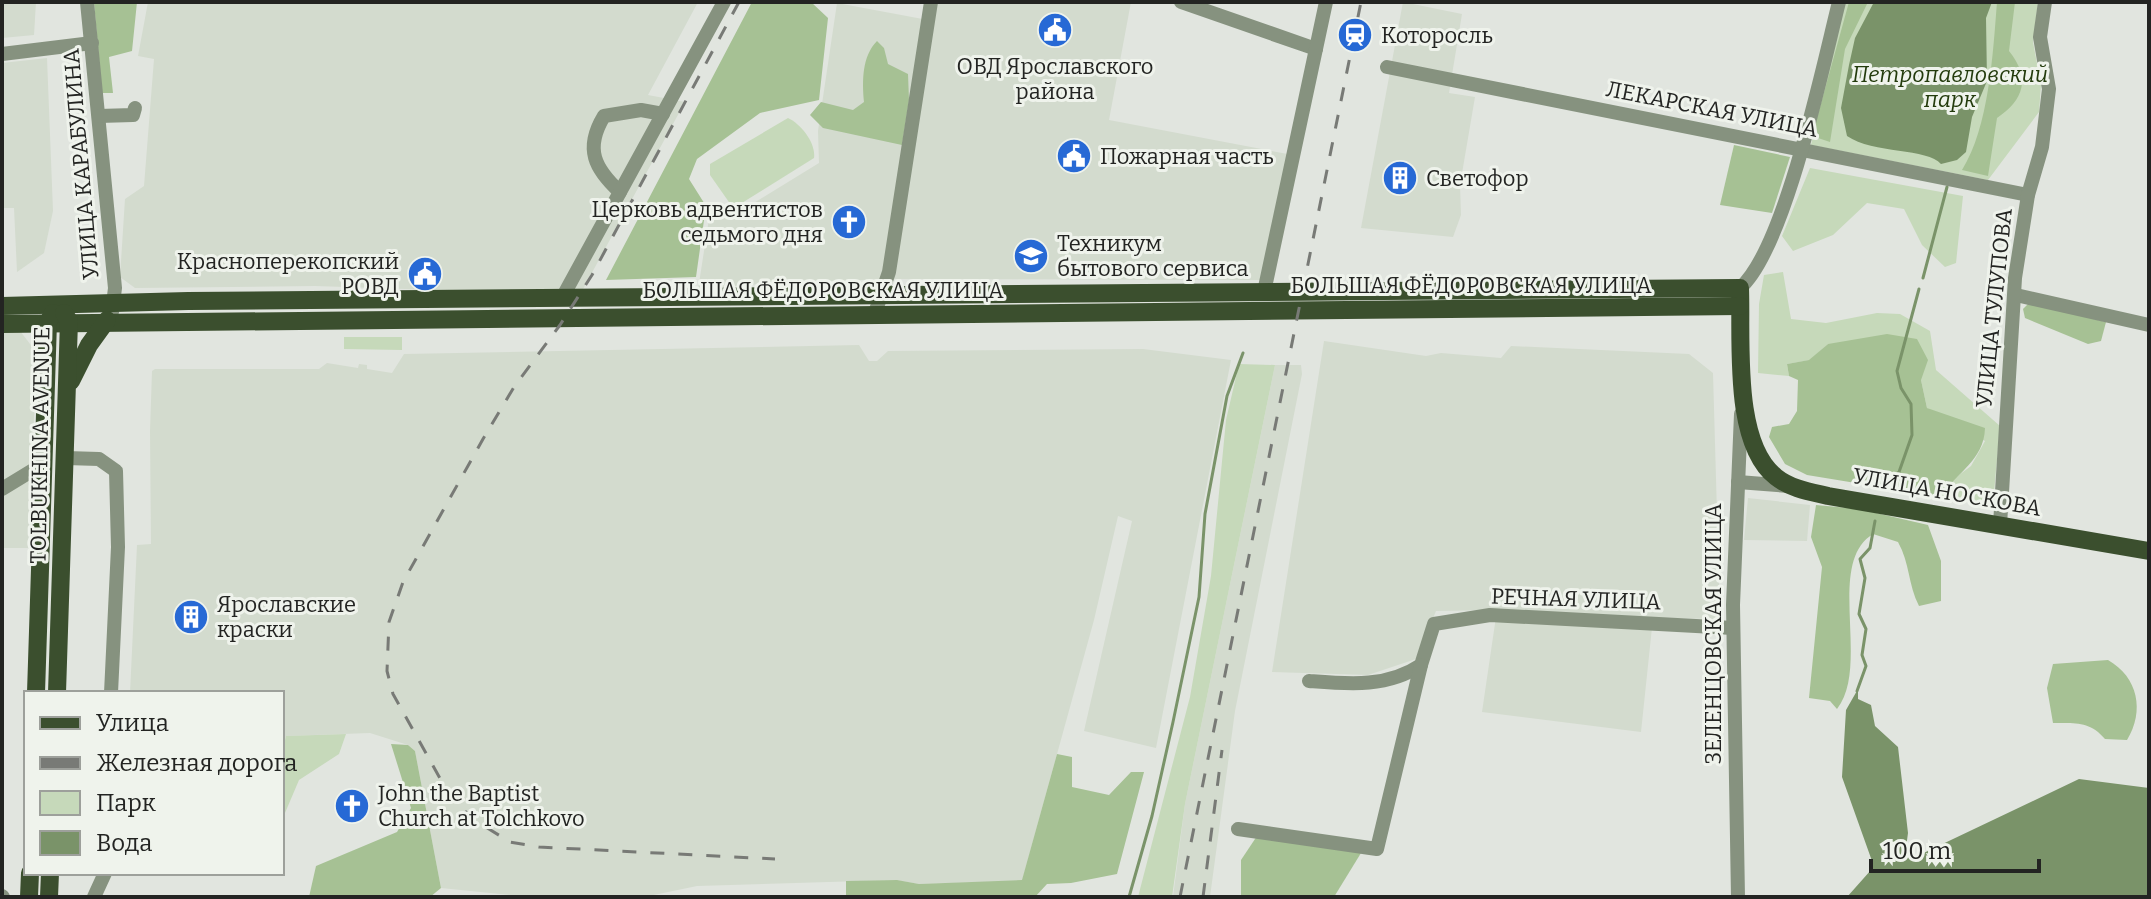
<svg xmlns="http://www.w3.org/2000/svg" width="2151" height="899" font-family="Bitter,serif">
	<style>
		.built { fill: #d3dbce }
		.green { fill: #c6d9ba }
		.forest { fill: #a6c194 }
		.water { fill: #7a9369 }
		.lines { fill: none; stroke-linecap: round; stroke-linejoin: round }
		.stream { stroke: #7a9369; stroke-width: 3 }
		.minor { stroke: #86927f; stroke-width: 14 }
		.major { stroke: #3b4f2e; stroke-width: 18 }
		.rail { stroke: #787a76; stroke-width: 3; stroke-dasharray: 14 14; stroke-linecap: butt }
		.labels { text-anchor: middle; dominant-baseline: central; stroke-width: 6; stroke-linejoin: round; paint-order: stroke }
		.poi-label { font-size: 22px; fill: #232422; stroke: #eff3ec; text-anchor: start }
		.park-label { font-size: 22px; font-style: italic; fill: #233b0c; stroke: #eff3ec }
		.street-label { font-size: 22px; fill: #232422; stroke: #eff3ec }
	</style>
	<rect width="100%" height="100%" fill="#e1e5df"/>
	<g class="built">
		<polygon points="2,2 36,2 34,35 2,38"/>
		<polygon points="148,2 698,2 648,95 685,102 582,291 465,291 315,286 135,288 120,277 125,199 144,186 154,59 138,56"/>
		<polygon points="931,2 1131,2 1109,120 1293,155 1267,280 887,279 759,284 698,290 710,212 744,209 819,163 818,131 837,3 928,20"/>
		<polygon points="1403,2 1462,14 1449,93 1475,97 1460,185 1461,215 1453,237 1361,228"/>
		<polygon points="47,58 53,211 44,253 17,272 14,208 2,208 2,63"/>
		<polygon points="2,331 20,331 37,353 28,548 2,548"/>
		<polygon points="1324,341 1426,356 1441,353 1501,358 1511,346 1689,354 1713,373 1720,619 1653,618 1641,732 1482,712 1497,610 1436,611 1416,659 1368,675 1272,672"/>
		<polygon points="859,345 869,361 877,361 888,351 1143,349 1231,360 1156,748 1084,731 1132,521 1118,516 1094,620 1022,881 919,884 896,880 697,886 644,897 530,897 441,888 415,751 408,745 370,733 286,736 282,752 282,693 130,693 137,545 151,544 150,431 152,371 155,369 319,369 327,363 358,368 359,364 367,365 367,369 392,373 404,354"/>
		<polygon points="1275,365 1301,365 1302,374 1235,711 1210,897 1173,897 1185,804"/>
		<polygon points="1748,498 1810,505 1807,541 1744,540"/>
	</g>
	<g class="green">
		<polygon points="1842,2 2038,2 2033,42 2041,85 2039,112 1988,180 1811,145"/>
		<path d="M788 118C801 124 816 143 814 158L737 206 731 205 710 175V164Z"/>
		<polygon points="1810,168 1963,196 1956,263 1945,267 1922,245 1904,209 1867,203 1833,235 1793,251 1782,236"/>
		<polygon points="1783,272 1791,319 1826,323 1877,313 1900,314 1930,331 1936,370 2000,426 1993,504 1941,497 1951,481 1971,466 1985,441 1927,408 1921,380 1828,344 1810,360 1787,364 1789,376 1758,373 1759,304 1764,275"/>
		<polygon points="344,337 402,337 402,350 344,349"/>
		<polygon points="1239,364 1275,365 1185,804 1172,897 1138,897 1190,697 1211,576 1226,420"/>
		<polygon points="346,734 339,754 299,780 282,820 282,752 286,736"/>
	</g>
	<g class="forest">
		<polygon points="94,2 137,2 132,51 109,57 113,93 102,93"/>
		<polygon points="752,2 811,2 828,18 819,100 760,113 697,159 689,179 706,206 696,277 606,280"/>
		<polygon points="1849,2 1868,2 1845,49 1830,142 1812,136"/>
		<path d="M1997 2H2015L2009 51C2031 78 2024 100 1997 118L1988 176 1962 170C1989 127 1993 53 1997 2Z"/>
		<path d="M877 41 884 48 888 64 908 74 909 100 902 145 823 128 810 115 821 102 853 110 864 102C862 81 862 56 877 41Z"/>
		<polygon points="1734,145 1790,157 1772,213 1720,205"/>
		<polygon points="2029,303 2106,322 2101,341 2088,344 2025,318 2023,309"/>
		<path d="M1887 334 1917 339 1928 360 1921 380 1927 408 1985 428C1984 461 1956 472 1941 497L1807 475 1785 464 1769 437 1772 427 1789 424 1797 411 1798 380 1789 376 1787 364 1809 360 1828 344Z"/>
		<path d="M1816 505 1859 509 1928 525 1941 561V601L1919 606C1908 585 1910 563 1898 542L1873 534C1825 563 1871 666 1837 709L1830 701 1809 698 1822 567 1811 537Z"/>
		<path d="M2108 660C2138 677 2145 711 2127 740L2105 739C2090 721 2075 723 2053 723L2047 688 2053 664Z"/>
		<polygon points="391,744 408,745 415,751 441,888 430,897 309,897 316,866 397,832 411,808"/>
		<polygon points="1057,754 1072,757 1072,787 1109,795 1131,772 1144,772 1117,874 1071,883 1047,884 1035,897 846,897 846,881 897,880 919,884 1022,880"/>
		<polygon points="1263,827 1361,853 1334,897 1241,897 1241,860"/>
	</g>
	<g class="water">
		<path d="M1874 2H1992L1986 18 1987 81 1972 117 1966 152 1957 160 1941 164C1928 148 1873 154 1847 136L1841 108 1849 65 1855 38Z"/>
		<polygon points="1858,689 1858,699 1871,705 1875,726 1898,747 1908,833 1905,855 1911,859 2079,779 2149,788 2149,897 1847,897 1871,870 1872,861 1842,777 1846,710"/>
	</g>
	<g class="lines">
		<g class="stream">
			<polyline points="1923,278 1947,187"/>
			<polyline points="1881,488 1882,484 1899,472 1912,435 1911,404 1901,388 1897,371 1919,289"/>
			<polyline points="1857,691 1866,666 1862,655 1866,629 1859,614 1865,578 1860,559 1870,548 1875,521"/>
			<polyline points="1129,897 1152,816 1173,722 1199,597 1205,514 1227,396 1243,353"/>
		</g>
		<g class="minor">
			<polyline points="87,2 115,288 112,312"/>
			<polyline points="1181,2 1316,49"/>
			<polyline points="2,54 92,43"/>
			<polyline points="1387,67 2028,195"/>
			<polyline points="99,116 133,115 135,108"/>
			<path d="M620 192C595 169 584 149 604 116L641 110 663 114"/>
			<path d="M1740 288C1785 249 1823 65 1839 2"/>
			<polyline points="1264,292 1326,2"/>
			<polyline points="2016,295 2149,325"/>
			<polyline points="562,298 724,2"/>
			<polyline points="875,313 889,272 931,2"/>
			<polyline points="66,458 99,459 116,471 118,547 111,693"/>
			<polyline points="1738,482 1789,486"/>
			<polyline points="2,489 43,464"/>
			<polyline points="2000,525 2015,278 2028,195 2042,147 2049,89 2040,37 2045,2"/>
			<path d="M1309 681C1348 684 1387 688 1421 665L1434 624 1490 615 1733 628"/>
			<polyline points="1238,829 1377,849 1421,665"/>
			<polyline points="2,896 3,897"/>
			<polyline points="94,897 105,873"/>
			<polyline points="1738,897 1733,605 1741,414"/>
		</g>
		<g class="major">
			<path d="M2 306 188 301 1740 288C1742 339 1732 443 1776 477 1791 489 1811 492 1828 496L2149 551"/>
			<polyline points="2,324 1740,306"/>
			<polyline points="71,381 89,345 107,320"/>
			<polyline points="36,693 48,322 53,313"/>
			<polyline points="57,693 69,321 64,313"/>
			<polyline points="29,897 30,873"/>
			<polyline points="49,897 50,873"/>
		</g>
		<g class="rail">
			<polyline points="739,2 592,275 560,325 514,387 483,439 403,582 389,622 387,671 393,694 446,789 471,818 510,842 539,847 775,859"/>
			<polyline points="1180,897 1361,2"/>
			<polyline points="1203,897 1222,750"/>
		</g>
	</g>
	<defs>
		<g id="civic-disc" transform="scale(1.8)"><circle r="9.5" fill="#2769d5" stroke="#eff3ec"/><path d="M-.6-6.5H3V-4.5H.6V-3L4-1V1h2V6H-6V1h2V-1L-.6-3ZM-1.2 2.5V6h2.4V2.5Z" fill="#fff"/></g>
		<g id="station-disc" transform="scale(1.8)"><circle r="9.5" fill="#2769d5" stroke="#eff3ec"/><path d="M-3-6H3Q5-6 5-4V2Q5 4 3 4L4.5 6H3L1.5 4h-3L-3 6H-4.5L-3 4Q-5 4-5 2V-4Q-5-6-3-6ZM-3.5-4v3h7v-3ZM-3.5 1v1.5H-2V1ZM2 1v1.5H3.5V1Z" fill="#fff"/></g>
		<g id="building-disc" transform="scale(1.8)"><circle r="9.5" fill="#2769d5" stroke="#eff3ec"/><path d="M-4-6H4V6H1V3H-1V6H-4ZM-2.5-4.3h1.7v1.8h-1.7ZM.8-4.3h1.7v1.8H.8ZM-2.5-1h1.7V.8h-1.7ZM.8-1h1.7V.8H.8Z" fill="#fff"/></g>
		<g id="church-disc" transform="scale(1.8)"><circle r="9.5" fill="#2769d5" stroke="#eff3ec"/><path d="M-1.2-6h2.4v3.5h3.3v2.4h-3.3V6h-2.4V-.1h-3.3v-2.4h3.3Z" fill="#fff"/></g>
		<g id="university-disc" transform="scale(1.8)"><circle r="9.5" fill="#2769d5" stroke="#eff3ec"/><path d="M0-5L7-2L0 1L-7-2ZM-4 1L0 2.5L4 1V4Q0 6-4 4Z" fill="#fff"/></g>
	</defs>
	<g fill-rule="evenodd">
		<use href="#civic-disc" x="1055" y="30"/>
		<use href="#station-disc" x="1355" y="35"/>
		<use href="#civic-disc" x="1074" y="156"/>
		<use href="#building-disc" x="1400" y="178"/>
		<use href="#church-disc" x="849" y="222"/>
		<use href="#university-disc" x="1031" y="256"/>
		<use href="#civic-disc" x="425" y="274"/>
		<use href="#building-disc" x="191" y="617"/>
		<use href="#church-disc" x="352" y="806"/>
	</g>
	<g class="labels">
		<g class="poi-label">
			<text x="1381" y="35">Которосль</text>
			<text x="1055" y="66" text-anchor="middle">ОВД Ярославского<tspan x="1055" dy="25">района</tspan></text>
			<text x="1100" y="156">Пожарная часть</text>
			<text x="1426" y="178">Светофор</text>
			<text x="823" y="209" text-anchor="end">Церковь адвентистов<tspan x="823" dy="25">седьмого дня</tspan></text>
			<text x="1057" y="243">Техникум<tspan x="1057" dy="25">бытового сервиса</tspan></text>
			<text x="399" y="261" text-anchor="end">Красноперекопский<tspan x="399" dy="25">РОВД</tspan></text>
			<text x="217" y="604">Ярославские<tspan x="217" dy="25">краски</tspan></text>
			<text x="378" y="793">John the Baptist<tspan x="378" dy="25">Church at Tolchkovo</tspan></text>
		</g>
		<g class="park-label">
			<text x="1950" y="74">Петропавловский<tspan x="1950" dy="25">парк</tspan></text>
		</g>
		<g class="street-label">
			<text transform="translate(1712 109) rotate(11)">ЛЕКАРСКАЯ УЛИЦА</text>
			<text transform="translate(81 164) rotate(-95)">УЛИЦА КАРАБУЛИНА</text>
			<text x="1471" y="285">БОЛЬШАЯ ФЁДОРОВСКАЯ УЛИЦА</text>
			<text x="823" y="290">БОЛЬШАЯ ФЁДОРОВСКАЯ УЛИЦА</text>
			<text transform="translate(1994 308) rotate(-84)">УЛИЦА ТУЛУПОВА</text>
			<text transform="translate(40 445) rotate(-89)">TOLBUKHINA AVENUE</text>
			<text transform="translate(1947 492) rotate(10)">УЛИЦА НОСКОВА</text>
			<text transform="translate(1576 599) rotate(2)">РЕЧНАЯ УЛИЦА</text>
			<text transform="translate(1713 634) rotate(-90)">ЗЕЛЕНЦОВСКАЯ УЛИЦА</text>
		</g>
	</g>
	<rect width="2151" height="899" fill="none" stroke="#232422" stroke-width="8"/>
	<rect x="24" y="691" width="260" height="184" fill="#eff3ec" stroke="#9da09b" stroke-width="2"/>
	<rect x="40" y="717" width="40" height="12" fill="#3b4f2e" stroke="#9da09b" stroke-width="2"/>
	<text x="96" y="731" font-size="24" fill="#232422">Улица</text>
	<rect x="40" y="757" width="40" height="12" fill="#787a76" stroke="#9da09b" stroke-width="2"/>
	<text x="96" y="771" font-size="24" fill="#232422">Железная дорога</text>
	<rect x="40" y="791" width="40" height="24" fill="#c6d9ba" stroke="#9da09b" stroke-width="2"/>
	<text x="96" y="811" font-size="24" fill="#232422">Парк</text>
	<rect x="40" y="831" width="40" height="24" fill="#7a9369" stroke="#9da09b" stroke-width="2"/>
	<text x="96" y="851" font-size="24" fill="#232422">Вода</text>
	<path d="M1871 859v12h168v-12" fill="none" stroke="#232422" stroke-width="4"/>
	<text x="1883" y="859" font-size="24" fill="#232422" stroke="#eff3ec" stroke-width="6" paint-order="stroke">100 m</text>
</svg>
